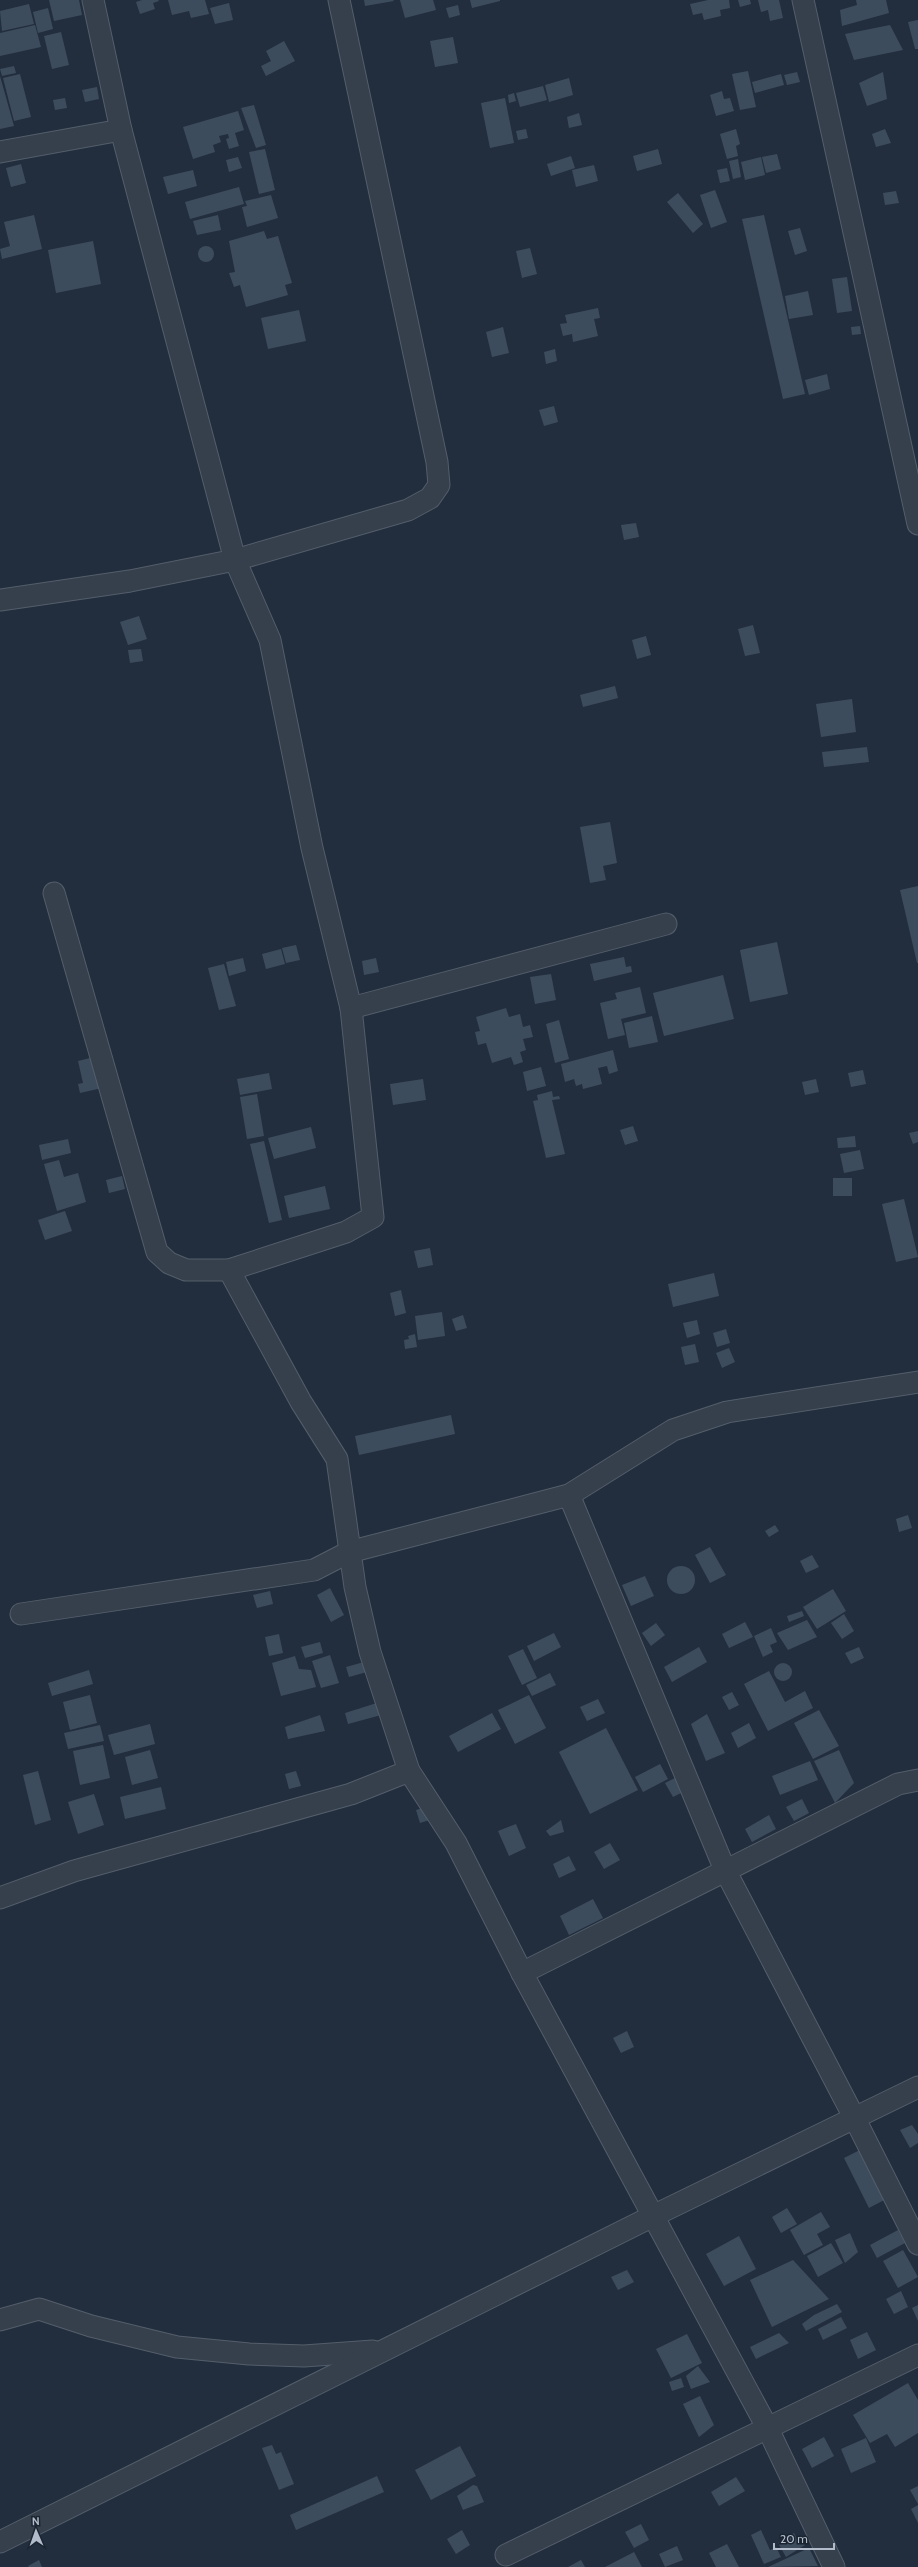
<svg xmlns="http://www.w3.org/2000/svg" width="918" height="2567" font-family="Cabin,sans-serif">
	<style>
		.building { fill: #3d4c5d }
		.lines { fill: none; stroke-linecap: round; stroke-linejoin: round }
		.minor-casing { stroke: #545e6b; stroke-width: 23 }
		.minor { stroke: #36404d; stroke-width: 21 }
	</style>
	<rect width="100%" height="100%" fill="#222e3d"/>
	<g class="building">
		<polygon points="49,0 79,0 82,15 54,21"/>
		<polygon points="142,0 158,0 159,1 153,3 155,9 140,14 136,2"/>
		<polygon points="168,0 205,0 209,14 191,18 189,11 172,15"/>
		<polygon points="364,0 393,0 394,1 365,6"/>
		<polygon points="400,0 433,0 436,10 405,18"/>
		<polygon points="470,0 500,0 500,1 472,8"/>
		<polygon points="708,0 729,0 730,8 720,10 721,16 704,20 702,13 693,15 690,4"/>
		<polygon points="738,0 750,0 751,4 740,7"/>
		<polygon points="758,0 779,0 783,18 770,21 768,10 761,12"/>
		<polygon points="856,0 886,0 889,13 842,26 840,10 857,5"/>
		<polygon points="229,3 233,20 215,24 210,8"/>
		<polygon points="29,4 34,24 2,31 0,11"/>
		<polygon points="458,5 460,15 449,18 446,8"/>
		<polygon points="48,8 53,29 38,33 33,12"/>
		<polygon points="918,20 918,49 915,49 908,22"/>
		<polygon points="35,25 41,47 0,56 0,33"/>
		<polygon points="890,25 903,50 854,60 845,34"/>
		<polygon points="61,32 69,65 52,69 44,36"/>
		<polygon points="453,37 458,63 435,67 430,41"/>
		<polygon points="284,41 295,61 266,76 261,66 271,61 266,51"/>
		<polygon points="14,66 16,73 2,76 0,69"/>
		<polygon points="748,71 756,107 740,110 732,74"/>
		<polygon points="797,72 800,82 787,85 784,75"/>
		<polygon points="883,72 887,99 867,106 859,83"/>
		<polygon points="20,74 31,117 14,121 3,78"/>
		<polygon points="781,74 784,85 755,93 752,82"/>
		<polygon points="0,76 14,126 0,129"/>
		<polygon points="569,78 573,95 549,102 545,85"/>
		<polygon points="543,86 547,100 520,107 516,93"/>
		<polygon points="97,87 99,99 85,102 82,90"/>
		<polygon points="722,91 724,99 730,98 734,111 716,116 710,95"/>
		<polygon points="514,93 516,101 509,103 508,95"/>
		<polygon points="65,98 67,108 55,110 53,100"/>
		<polygon points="505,98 514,143 490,148 481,103"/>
		<polygon points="254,105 266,145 256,148 241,108"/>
		<polygon points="238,111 244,130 235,133 239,146 229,149 226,139 229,138 228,134 219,136 221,142 213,145 215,152 193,159 183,127"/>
		<polygon points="579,113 582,125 569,128 567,117"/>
		<polygon points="526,129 528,138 518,140 516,131"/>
		<polygon points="736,129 740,144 736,146 738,156 727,159 720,134"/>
		<polygon points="885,129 891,143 876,147 872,134"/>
		<polygon points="265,149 275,190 259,194 249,152"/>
		<polygon points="658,149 662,164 637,171 633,156"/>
		<polygon points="777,154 781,169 766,173 762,157"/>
		<polygon points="571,156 575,168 551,176 547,164"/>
		<polygon points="238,157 242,168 229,172 226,160"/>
		<polygon points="761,157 765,175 745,180 741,162"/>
		<polygon points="738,159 741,177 733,179 729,161"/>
		<polygon points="21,164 26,183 11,187 6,168"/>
		<polygon points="594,165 598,181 576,187 572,170"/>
		<polygon points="727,168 730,181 720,183 717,170"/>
		<polygon points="193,170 197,186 168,194 163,177"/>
		<polygon points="239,187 244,204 190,219 185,202"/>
		<polygon points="715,190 727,222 711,228 700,195"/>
		<polygon points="896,191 899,203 885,205 883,193"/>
		<polygon points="678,193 703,224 693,233 667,202"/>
		<polygon points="271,195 278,218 247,227 242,207 247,206 245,201"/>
		<polygon points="34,215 42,249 2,259 0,249 10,246 4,222"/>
		<polygon points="218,215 221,230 197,235 193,221"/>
		<polygon points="764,215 805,394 783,399 742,219"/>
		<polygon points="800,228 807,251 795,255 788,231"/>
		<polygon points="264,231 267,239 278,236 292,283 285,285 288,295 246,307 240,285 234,287 229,273 235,272 229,241"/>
		<polygon points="93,241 101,284 56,293 48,250"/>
		<circle cx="206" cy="254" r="8"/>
		<polygon points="530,248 537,274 522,278 516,251"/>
		<polygon points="847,277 852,311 837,313 832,279"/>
		<polygon points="808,291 813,315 789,319 785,296"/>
		<polygon points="598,308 600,318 594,319 598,336 573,342 572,334 563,336 560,324 567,323 565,315"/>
		<polygon points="299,310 306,341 268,349 261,318"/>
		<polygon points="860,326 861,334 852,335 851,327"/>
		<polygon points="503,327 509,353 492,357 486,332"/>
		<polygon points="555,349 557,361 546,364 544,352"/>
		<polygon points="827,374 830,389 809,395 805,380"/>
		<polygon points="554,406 558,422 544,426 539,410"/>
		<polygon points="636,523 639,537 624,540 621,525"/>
		<polygon points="139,616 147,639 128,645 120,622"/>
		<polygon points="753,625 760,653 745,656 738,629"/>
		<polygon points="646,636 651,655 637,659 632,640"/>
		<polygon points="141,649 143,661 130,663 128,650"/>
		<polygon points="615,686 618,698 583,707 580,695"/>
		<polygon points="852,699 856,732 821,737 816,704"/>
		<polygon points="867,747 869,762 824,767 822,752"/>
		<polygon points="610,822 617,863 603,866 606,880 590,883 580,827"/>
		<polygon points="918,886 918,963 917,963 900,890"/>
		<polygon points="777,942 788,994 750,1002 740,950"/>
		<polygon points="296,945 300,960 286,963 282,948"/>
		<polygon points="281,949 285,964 266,969 262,954"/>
		<polygon points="624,957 626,967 631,966 632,972 594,981 590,964"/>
		<polygon points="243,958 246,971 229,976 226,962"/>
		<polygon points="376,958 379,972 364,975 362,961"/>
		<polygon points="224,964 236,1006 219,1010 208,968"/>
		<polygon points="551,974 556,1000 535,1004 530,977"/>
		<polygon points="723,975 734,1019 664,1036 653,993"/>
		<polygon points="640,987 646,1013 621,1019 625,1035 608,1039 600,1003 617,999 615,993"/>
		<polygon points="506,1008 509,1017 520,1014 523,1027 530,1025 533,1037 523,1039 526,1050 520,1052 523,1062 514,1065 511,1057 492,1063 486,1043 478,1045 475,1032 480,1031 476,1017"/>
		<polygon points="652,1016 658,1042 629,1048 624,1023"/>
		<polygon points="559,1020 569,1059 555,1063 546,1024"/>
		<polygon points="613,1050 618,1071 609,1074 607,1066 598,1068 602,1084 583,1089 582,1084 576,1086 574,1079 565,1082 561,1064"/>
		<polygon points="94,1057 102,1088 80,1093 78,1084 83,1083 78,1061"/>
		<polygon points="541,1067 546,1086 527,1091 523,1072"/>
		<polygon points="863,1070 866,1084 851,1087 848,1073"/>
		<polygon points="269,1073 272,1089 240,1095 237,1079"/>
		<polygon points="423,1079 426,1100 393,1105 390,1084"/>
		<polygon points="816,1079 819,1092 805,1095 802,1082"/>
		<polygon points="552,1091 553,1097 559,1096 560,1099 552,1100 565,1154 546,1158 533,1101 538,1100 537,1095"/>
		<polygon points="257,1094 264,1136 247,1139 240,1097"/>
		<polygon points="633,1126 638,1141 625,1145 620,1130"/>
		<polygon points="311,1127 316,1148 274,1159 268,1138"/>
		<polygon points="918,1131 918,1142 913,1144 909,1133"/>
		<polygon points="855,1136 856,1147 838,1148 837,1138"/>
		<polygon points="68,1139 71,1153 42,1160 39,1145"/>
		<polygon points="264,1141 282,1220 269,1223 250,1144"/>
		<polygon points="860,1150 864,1169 844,1173 840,1154"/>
		<polygon points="59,1160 64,1177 78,1173 86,1202 57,1211 44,1164"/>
		<polygon points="122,1176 125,1189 109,1193 106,1180"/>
		<rect x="833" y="1178" width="19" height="18"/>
		<polygon points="325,1186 330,1209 289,1218 284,1196"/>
		<polygon points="904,1199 918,1257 896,1262 882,1204"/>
		<polygon points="65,1211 72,1231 45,1240 38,1220"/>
		<polygon points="430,1248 433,1265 418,1268 414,1251"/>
		<polygon points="714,1273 719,1296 673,1307 668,1284"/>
		<polygon points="401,1290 406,1313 395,1316 390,1293"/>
		<polygon points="442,1312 445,1336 418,1340 415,1316"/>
		<polygon points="463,1315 467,1328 456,1331 452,1319"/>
		<polygon points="697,1320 700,1334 687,1338 683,1323"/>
		<polygon points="726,1329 730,1343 717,1347 713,1333"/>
		<polygon points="415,1334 417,1347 405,1349 404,1340 409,1339 408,1336"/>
		<polygon points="695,1344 699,1362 685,1365 681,1347"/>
		<polygon points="729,1348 735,1362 722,1368 716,1353"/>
		<polygon points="451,1415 455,1434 359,1455 355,1436"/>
		<polygon points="908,1515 912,1528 899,1532 896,1519"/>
		<polygon points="775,1525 779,1531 769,1537 765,1531"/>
		<polygon points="710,1547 726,1575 710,1583 695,1555"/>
		<polygon points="812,1555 819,1567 806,1573 800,1561"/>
		<circle cx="681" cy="1580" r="14"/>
		<polygon points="645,1576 654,1596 631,1606 622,1585"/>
		<polygon points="330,1588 344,1615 331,1622 317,1595"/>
		<polygon points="833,1589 846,1611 817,1629 803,1607"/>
		<polygon points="270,1591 273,1604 257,1608 253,1595"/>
		<polygon points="802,1611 804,1616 789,1622 787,1616"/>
		<polygon points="844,1614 854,1631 842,1639 831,1623"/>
		<polygon points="807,1620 817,1637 788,1650 777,1633"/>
		<polygon points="745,1622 753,1637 729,1648 722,1634"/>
		<polygon points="656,1623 665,1635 651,1646 642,1633"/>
		<polygon points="771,1628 777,1642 770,1645 773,1652 763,1657 754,1636"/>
		<polygon points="554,1633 561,1647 534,1661 527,1646"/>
		<polygon points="279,1634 283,1653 269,1656 265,1637"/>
		<polygon points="320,1642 323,1653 305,1658 301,1647"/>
		<polygon points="699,1647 707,1662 672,1682 664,1667"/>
		<polygon points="859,1647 864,1658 851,1664 845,1653"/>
		<polygon points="523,1649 537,1678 522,1685 508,1656"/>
		<polygon points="330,1655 339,1683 321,1688 312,1661"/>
		<polygon points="295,1656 299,1669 311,1670 316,1687 281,1696 272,1663"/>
		<polygon points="364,1662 367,1672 349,1677 346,1667"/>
		<circle cx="783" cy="1672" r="9"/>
		<polygon points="89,1670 93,1684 52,1696 48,1683"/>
		<polygon points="769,1671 785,1702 805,1691 813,1708 768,1731 744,1684"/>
		<polygon points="550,1673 556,1685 532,1696 526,1685"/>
		<polygon points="732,1692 739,1705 729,1710 722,1697"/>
		<polygon points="90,1695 97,1723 70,1730 63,1702"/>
		<polygon points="529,1695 546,1728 515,1744 498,1710"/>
		<polygon points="598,1699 605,1713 587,1721 580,1707"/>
		<polygon points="380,1702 385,1714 348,1724 345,1713"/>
		<polygon points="819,1710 839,1746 813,1759 794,1723"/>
		<polygon points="492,1713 501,1729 458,1752 449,1736"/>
		<polygon points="707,1714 725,1753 706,1761 691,1724"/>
		<polygon points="320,1715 325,1731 288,1739 285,1727"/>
		<polygon points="749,1723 756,1738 738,1748 731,1733"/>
		<polygon points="150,1724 155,1744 114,1755 108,1735"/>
		<polygon points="100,1725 104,1741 68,1749 64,1733"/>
		<polygon points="606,1728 638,1790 590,1814 559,1752"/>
		<polygon points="103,1745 110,1778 80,1785 73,1751"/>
		<polygon points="150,1750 158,1778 132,1785 125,1757"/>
		<polygon points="839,1750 854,1783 835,1803 814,1761"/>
		<polygon points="810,1761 818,1780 780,1795 772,1776"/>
		<polygon points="660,1764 668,1779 643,1792 635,1777"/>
		<polygon points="38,1771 51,1820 35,1825 23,1775"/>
		<polygon points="296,1771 301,1786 289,1789 285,1774"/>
		<polygon points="675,1778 683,1792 673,1797 665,1783"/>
		<polygon points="161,1787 166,1809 125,1819 120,1797"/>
		<polygon points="94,1794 104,1825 78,1834 68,1802"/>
		<polygon points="802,1799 809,1813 794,1821 786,1807"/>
		<polygon points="429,1806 433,1819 420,1823 416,1810"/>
		<polygon points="769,1815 776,1829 752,1842 745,1829"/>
		<polygon points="561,1820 564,1832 550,1836 546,1831"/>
		<polygon points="516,1824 526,1848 509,1856 498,1831"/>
		<polygon points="610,1843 620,1860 604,1869 594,1852"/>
		<polygon points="569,1856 576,1870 559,1878 553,1864"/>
		<polygon points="593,1899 603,1918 569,1935 560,1916"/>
		<polygon points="627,2031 634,2047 621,2053 613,2038"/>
		<polygon points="912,2125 918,2134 918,2143 910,2148 900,2130"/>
		<polygon points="862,2149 888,2198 869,2208 844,2158"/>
		<polygon points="787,2208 797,2224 781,2233 772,2217"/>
		<polygon points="821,2212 830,2227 817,2234 823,2245 804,2255 790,2230"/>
		<polygon points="898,2230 905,2243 877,2258 870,2245"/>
		<polygon points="850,2233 858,2252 845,2263 835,2240"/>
		<polygon points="739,2236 756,2269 724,2286 706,2254"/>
		<polygon points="831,2243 843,2263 818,2277 807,2256"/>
		<polygon points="903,2250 918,2277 898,2288 883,2261"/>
		<polygon points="793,2260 829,2299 772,2327 750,2280"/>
		<polygon points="627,2270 634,2282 618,2290 611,2277"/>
		<polygon points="901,2291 908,2307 894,2314 886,2299"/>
		<polygon points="837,2304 842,2312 806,2331 802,2324 814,2315"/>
		<polygon points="918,2305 918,2321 912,2308"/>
		<polygon points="841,2317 847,2328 823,2340 818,2329"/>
		<polygon points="867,2332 876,2350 858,2359 850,2340"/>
		<polygon points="779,2333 789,2343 756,2359 750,2347"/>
		<polygon points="687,2334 702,2363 671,2378 656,2349"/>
		<polygon points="698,2366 710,2382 691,2389 686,2376"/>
		<polygon points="681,2378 684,2387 672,2391 669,2382"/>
		<polygon points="908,2383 918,2400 918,2433 895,2447 887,2434 870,2443 853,2415"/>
		<polygon points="700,2396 714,2425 699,2437 683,2404"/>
		<polygon points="824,2437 834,2456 812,2468 802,2449"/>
		<polygon points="866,2438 876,2462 851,2473 841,2449"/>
		<polygon points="272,2445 276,2454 281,2452 294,2484 279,2490 262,2448"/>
		<polygon points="460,2446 476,2476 431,2500 415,2470"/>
		<polygon points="377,2476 384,2492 296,2530 290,2515"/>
		<polygon points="736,2477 745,2491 719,2506 711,2492"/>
		<polygon points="473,2485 477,2486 484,2502 463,2510 457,2496"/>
		<polygon points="918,2486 918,2504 910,2490"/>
		<polygon points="918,2505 918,2523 911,2509"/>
		<polygon points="641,2524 649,2540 634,2548 625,2532"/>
		<polygon points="462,2530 470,2545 456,2554 447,2539"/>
		<polygon points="761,2530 770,2550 776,2547 781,2557 764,2564 751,2535"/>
		<polygon points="794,2533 797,2539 801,2538 805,2545 786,2557 778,2543"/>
		<polygon points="727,2544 739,2567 716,2567 709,2553"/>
		<polygon points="677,2546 683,2560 665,2567 659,2554"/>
		<polygon points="809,2548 818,2566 768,2567"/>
		<polygon points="634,2552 642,2567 605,2567"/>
		<polygon points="39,2560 42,2567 29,2567 28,2566"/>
		<polygon points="581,2560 585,2567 568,2567"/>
	</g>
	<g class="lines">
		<g class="minor-casing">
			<g id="minor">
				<polyline points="803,0 918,524"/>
				<polyline points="0,152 121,130"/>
				<polyline points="0,600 130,581 235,560 408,510 430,498 439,485 437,462 339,0"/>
				<polyline points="54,893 157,1252 169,1263 186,1270 229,1270 346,1232 373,1217 351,1008 312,848 270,640 235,560 121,130 93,0"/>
				<polyline points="351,1008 666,924"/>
				<polyline points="229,1270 301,1402 337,1459 355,1587 370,1652 409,1771 456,1843 522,1973 767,2427 834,2567"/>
				<polyline points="569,1495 725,1870 855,2119 918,2244"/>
				<polyline points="21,1614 314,1570 349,1552 569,1495 673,1430 727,1412 918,1382"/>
				<polyline points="0,1898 74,1871 351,1794 409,1771"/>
				<polyline points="522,1973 898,1784 918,1780"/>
				<polyline points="0,2320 39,2309 91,2326 177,2347 249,2354 304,2356 373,2351"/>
				<polyline points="0,2542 653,2216 918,2087"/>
				<polyline points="506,2555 918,2355"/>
			</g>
		</g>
		<use href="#minor" class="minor"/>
	</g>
	<g transform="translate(36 2531) rotate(358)" stroke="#1b2532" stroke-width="3" paint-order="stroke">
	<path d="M0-3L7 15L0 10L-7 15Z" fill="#b1bbc9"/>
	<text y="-6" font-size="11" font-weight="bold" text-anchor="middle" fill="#b1bbc9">N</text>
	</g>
	<path d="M774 2543v6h60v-6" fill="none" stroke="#b1bbc9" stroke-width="2"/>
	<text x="780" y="2543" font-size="12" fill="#b1bbc9" stroke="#1b2532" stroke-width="3" paint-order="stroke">20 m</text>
</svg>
